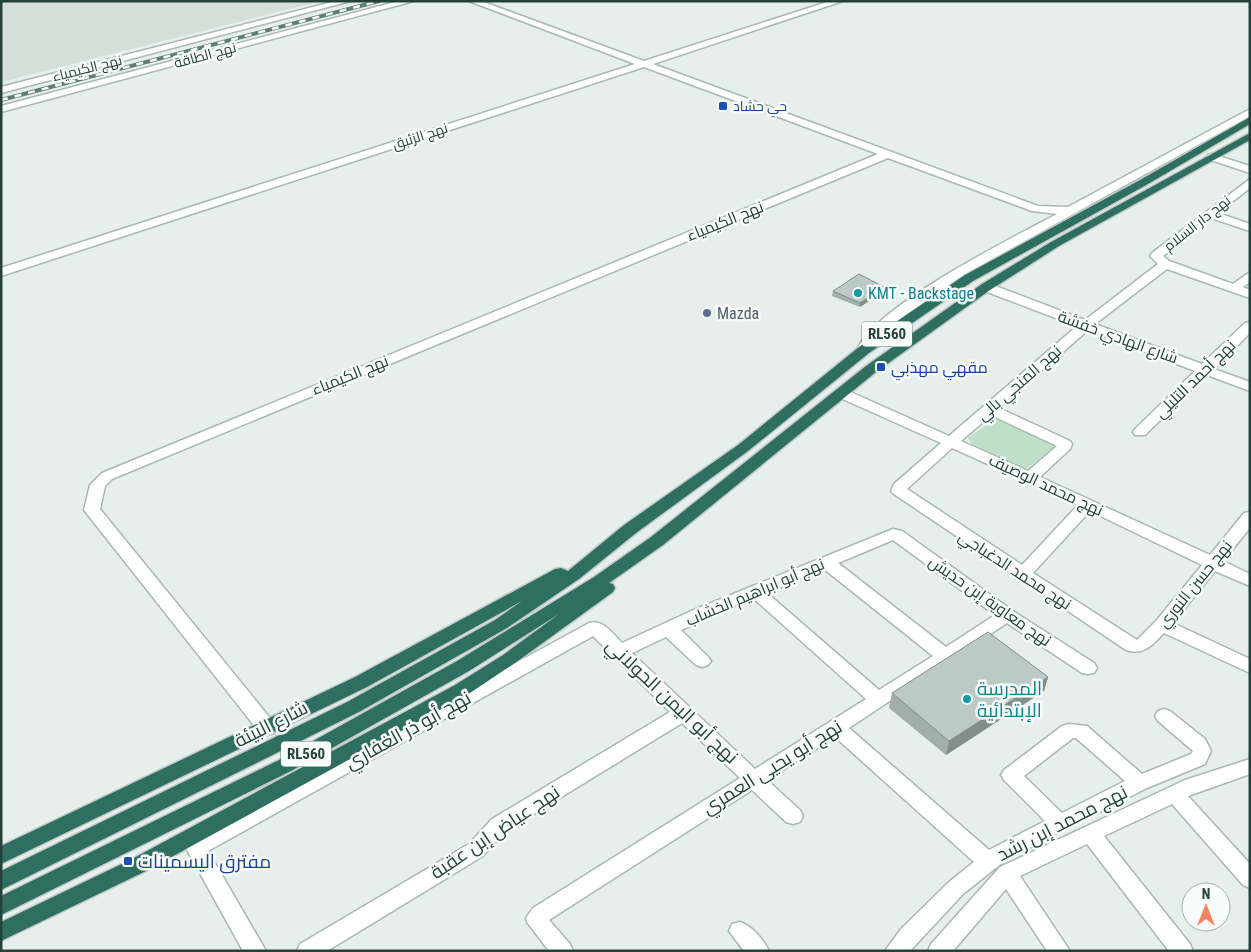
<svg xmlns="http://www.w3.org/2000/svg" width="1251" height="952" font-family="'Roboto Condensed',Cairo,sans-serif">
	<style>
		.built { fill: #d4dfda }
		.green { fill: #bfe0c8 }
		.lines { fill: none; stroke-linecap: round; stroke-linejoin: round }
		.minor-casing { stroke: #a8b8b2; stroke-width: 3 }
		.highway-casing { stroke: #c2cac8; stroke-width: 3 }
		.minor { fill: #fff; fill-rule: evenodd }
		.highway { fill: #2f6f62; fill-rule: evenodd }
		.rail-casing { stroke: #5f7d75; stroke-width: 4 }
		.rail { stroke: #f7fbf9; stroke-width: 2.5; stroke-dasharray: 7; stroke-linecap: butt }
		.wall { fill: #a1aea9 }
		.shaded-wall { fill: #838d89 }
		.building { fill: #bbcac4; stroke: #838d89 }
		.transit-dot { fill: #1a4fb4; stroke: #f7fbf9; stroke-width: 2 }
		.culture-dot { fill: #0f9aa8; stroke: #f7fbf9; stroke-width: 2 }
		.service-dot { fill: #5c6f8a; stroke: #f7fbf9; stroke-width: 2 }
		.labels { text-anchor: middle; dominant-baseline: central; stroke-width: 5; stroke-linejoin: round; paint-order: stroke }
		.far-street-label { font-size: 14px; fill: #24423a; stroke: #f7fbf9 }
		.far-transit-label { font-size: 14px; fill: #164399; stroke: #f7fbf9; text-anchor: start }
		.shield { fill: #f7fbf9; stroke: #637a73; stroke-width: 1 }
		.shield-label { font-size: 15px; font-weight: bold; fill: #24423a }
		.street-label { font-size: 16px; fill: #24423a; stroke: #f7fbf9 }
		.culture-label { font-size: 16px; fill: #0d838f; stroke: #f7fbf9; text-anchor: start }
		.service-label { font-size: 16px; fill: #4e5e75; stroke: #f7fbf9; text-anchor: start }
		.transit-label { font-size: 16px; fill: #164399; stroke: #f7fbf9; text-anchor: start }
		.near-culture-label { font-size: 19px; fill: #0d838f; stroke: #f7fbf9; text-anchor: start }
		.near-street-label { font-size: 19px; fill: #24423a; stroke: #f7fbf9 }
		.near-transit-label { font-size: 19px; fill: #164399; stroke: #f7fbf9; text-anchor: start }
	</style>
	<rect width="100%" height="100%" fill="#e6efeb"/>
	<polygon class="built" points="1,1 321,1 1,82"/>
	<polygon class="green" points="996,418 1051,442 1054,447 1024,471 973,447 968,438"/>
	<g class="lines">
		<g class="minor-casing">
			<g id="minor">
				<polygon points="336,1 351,1 1,93 1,87"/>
				<polygon points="399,1 414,1 1,112 1,106"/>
				<path d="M469 1H481L644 61 830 1H843L653 64 1038 206 1068 207 1250 109V116L963 275 900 319 874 342 869 353 864 354 857 350C875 306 1012 238 1057 214L1032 211 888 158 112 479 105 486 100 509 274 723 276 728 274 733 267 735 260 733 84 510 90 485 102 473 878 154 644 67 1 276V268L635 64Z"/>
				<polygon points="1212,154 1250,166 1250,173 1208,159 1207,157 1208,155"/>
				<path d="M1250 179V188L1218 213 1250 224V231L1211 218 1163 256 1169 261 1233 284 1250 272V282L1243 287 1250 290V298L1167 269 1095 324 1202 364 1245 323 1250 322V333L1214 369 1250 382V391L1207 375 1145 435H1135L1133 432 1135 429 1195 371 1088 330 999 408 1070 441 1072 444 1070 449 1040 477 1210 555 1244 513 1250 512V528L1223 561 1250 574V586L1215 571 1173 623 1250 659V673L1164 633C1152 645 1144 656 1126 650L1022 580 1016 579 1014 575 894 494 891 491 894 484 941 443 836 396 834 393 836 390H846L949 436 1077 326 982 290 980 287 982 284H990L1085 320 1158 264 1150 256 1152 253ZM991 415 1057 446 1028 471 961 441ZM952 448 1078 505 1022 565 907 489ZM1090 511 1202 565 1156 621 1137 640 1033 573Z"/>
				<path d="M893 529 902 531 1013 611 1094 663 1097 668 1094 673 1088 674 1082 673 1007 623 849 728 989 850 1045 821 1004 780 1001 775 1004 770 1062 726 1069 724 1087 726 1142 774 1191 754 1193 751 1158 721 1155 716 1158 711 1164 709 1170 711 1205 739 1211 751 1205 764 1147 788 1007 859 963 894 910 951H885L901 929 949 882 974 862 835 737 767 780 800 810 803 816 800 822 793 824 786 822 752 790 549 920 570 944 573 951H549L527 922 526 918 533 908 740 778 682 723 506 831 483 856 327 951H297L300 944 469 844 492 819 670 712 593 636 208 851 266 951H243L186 848 189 842 589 623C603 619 613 634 622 643L689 612ZM893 540 995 615 946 647 838 563ZM824 569 933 656 879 690 767 593ZM753 598 866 699 755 769 632 653 666 637 696 665 702 667 708 665 711 661 708 657 681 630ZM1073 738H1076L1125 781 1062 813 1024 776Z"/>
				<polygon points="1250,759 1250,774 1188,796 1250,864 1250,888 1243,885 1172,804 1104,836 1190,944 1193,951 1169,951 1087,844 1020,876 1070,951 1047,951 1006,889 953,951 928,951 931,944 1000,867 1185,780"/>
				<path d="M740 922C752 926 763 939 769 951H744L729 931 732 924Z"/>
			</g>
		</g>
		<g class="highway-casing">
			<g id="highway">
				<polygon points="1250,117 1250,124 1148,184 973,281 869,353 748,451 636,533 579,579 507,628 359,712 1,890 1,871 347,702 495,620 522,601 367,687 1,864 1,846 355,677 555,569 561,568 568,571 624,525 738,445 859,347 965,275 1140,180"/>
				<polygon points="1250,133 1250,140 1059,246 990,290 876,372 663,545 609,583 613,584 615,588 613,592 515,663 467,695 146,871 1,941 1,922 132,859 455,685 503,655 559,614 469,671 291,771 1,915 1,896 277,761 457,661 594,577 651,537 866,366 982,284 1051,242"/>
			</g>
		</g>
		<use href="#minor" class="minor"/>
		<use href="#highway" class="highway"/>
		<g class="rail-casing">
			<polyline id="rail" points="1,100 379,1"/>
		</g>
		<use href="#rail" class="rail"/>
	</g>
	<g class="wall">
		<polygon points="833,291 884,291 860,307 832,296"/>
		<polygon points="1048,677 1044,691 946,755 889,708 892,693"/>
	</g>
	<g class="shaded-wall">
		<polygon points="884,287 884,291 860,307 860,303"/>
		<polygon points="1048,677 1044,691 946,755 949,741"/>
	</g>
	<g class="building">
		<polygon points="859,274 884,287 860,303 833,291"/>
		<polygon points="988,632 1048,677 949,741 892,693"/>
	</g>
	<g class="transit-dot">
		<rect x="718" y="101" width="10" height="10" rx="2.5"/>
		<rect x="876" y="362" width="10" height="10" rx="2.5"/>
		<rect x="123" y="856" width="10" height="10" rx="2.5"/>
	</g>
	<g class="culture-dot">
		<circle cx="858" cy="293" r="5"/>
		<circle cx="967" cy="699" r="5"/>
	</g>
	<circle class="service-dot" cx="707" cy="313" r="5"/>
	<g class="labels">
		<g class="far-street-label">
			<text transform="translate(205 55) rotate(-15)">نهج الطاقة</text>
			<text transform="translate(87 68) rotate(-14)">نهج الكيمياء</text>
			<text transform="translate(420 136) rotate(-18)">نهج الزئبق</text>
			<text transform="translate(1197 223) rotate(-38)">نهج دار السلام</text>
		</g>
		<g class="far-transit-label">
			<text x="733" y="106">حي حشاد</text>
		</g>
		<g class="shield">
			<rect x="862" y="321.5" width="50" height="25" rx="4"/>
			<rect x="281" y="741.5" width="50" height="25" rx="4"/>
		</g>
		<g class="shield-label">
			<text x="887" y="334">RL560</text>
			<text x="306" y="754">RL560</text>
		</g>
		<g class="street-label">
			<text transform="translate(725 221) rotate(-22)">نهج الكيمياء</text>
			<text transform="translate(1118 337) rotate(20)">شارع الهادي خفشة</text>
			<text transform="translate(350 375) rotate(-22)">نهج الكيمياء</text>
			<text transform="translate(1195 379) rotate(-44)">نهج أحمد التليلي</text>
			<text transform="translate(1019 383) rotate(-41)">نهج المنجي بالي</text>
			<text transform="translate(1046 485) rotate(25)">نهج محمد الوصيف</text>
			<text transform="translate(1015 570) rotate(33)">نهج محمد الدغباجي</text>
			<text transform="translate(1195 584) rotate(-51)">نهج حسن النوري</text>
			<text transform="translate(755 592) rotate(-23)">نهج أبو ابراهيم الخشاب</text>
			<text transform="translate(990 601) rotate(35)">نهج معاوية إبن حديش</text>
		</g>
		<g class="culture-label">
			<text x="868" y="293">KMT - Backstage</text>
		</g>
		<g class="service-label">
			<text x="717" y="313">Mazda</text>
		</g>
		<g class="transit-label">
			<text x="891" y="367">مقهي مهذبي</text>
		</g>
		<g class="near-culture-label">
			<text x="977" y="688">المدرسة<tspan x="977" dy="22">الإبتدائية</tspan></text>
		</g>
		<g class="near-street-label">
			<text transform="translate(672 701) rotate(43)">نهج أبو اليمن الحولاني</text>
			<text transform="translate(271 724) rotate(-27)">شارع البيئة</text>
			<text transform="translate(408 730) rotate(-29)">نهج أبو ذر الغفاري</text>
			<text transform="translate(772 767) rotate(-32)">نهج أبو يحيى العمري</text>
			<text transform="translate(1062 823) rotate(-27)">نهج محمد إبن رشد</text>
			<text transform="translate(495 832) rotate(-34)">نهج عياض إبن عقبة</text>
		</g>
		<g class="near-transit-label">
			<text x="138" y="861">مفترق اليسمينات</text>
		</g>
	</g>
	<rect width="1251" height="952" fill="none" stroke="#24423a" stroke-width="5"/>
	<g transform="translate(1206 907)"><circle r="24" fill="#f7fbf9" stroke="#a3b1ad"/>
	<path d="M0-4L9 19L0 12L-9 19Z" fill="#f4845f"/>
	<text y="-8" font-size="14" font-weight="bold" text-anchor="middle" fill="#24423a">N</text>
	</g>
</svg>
